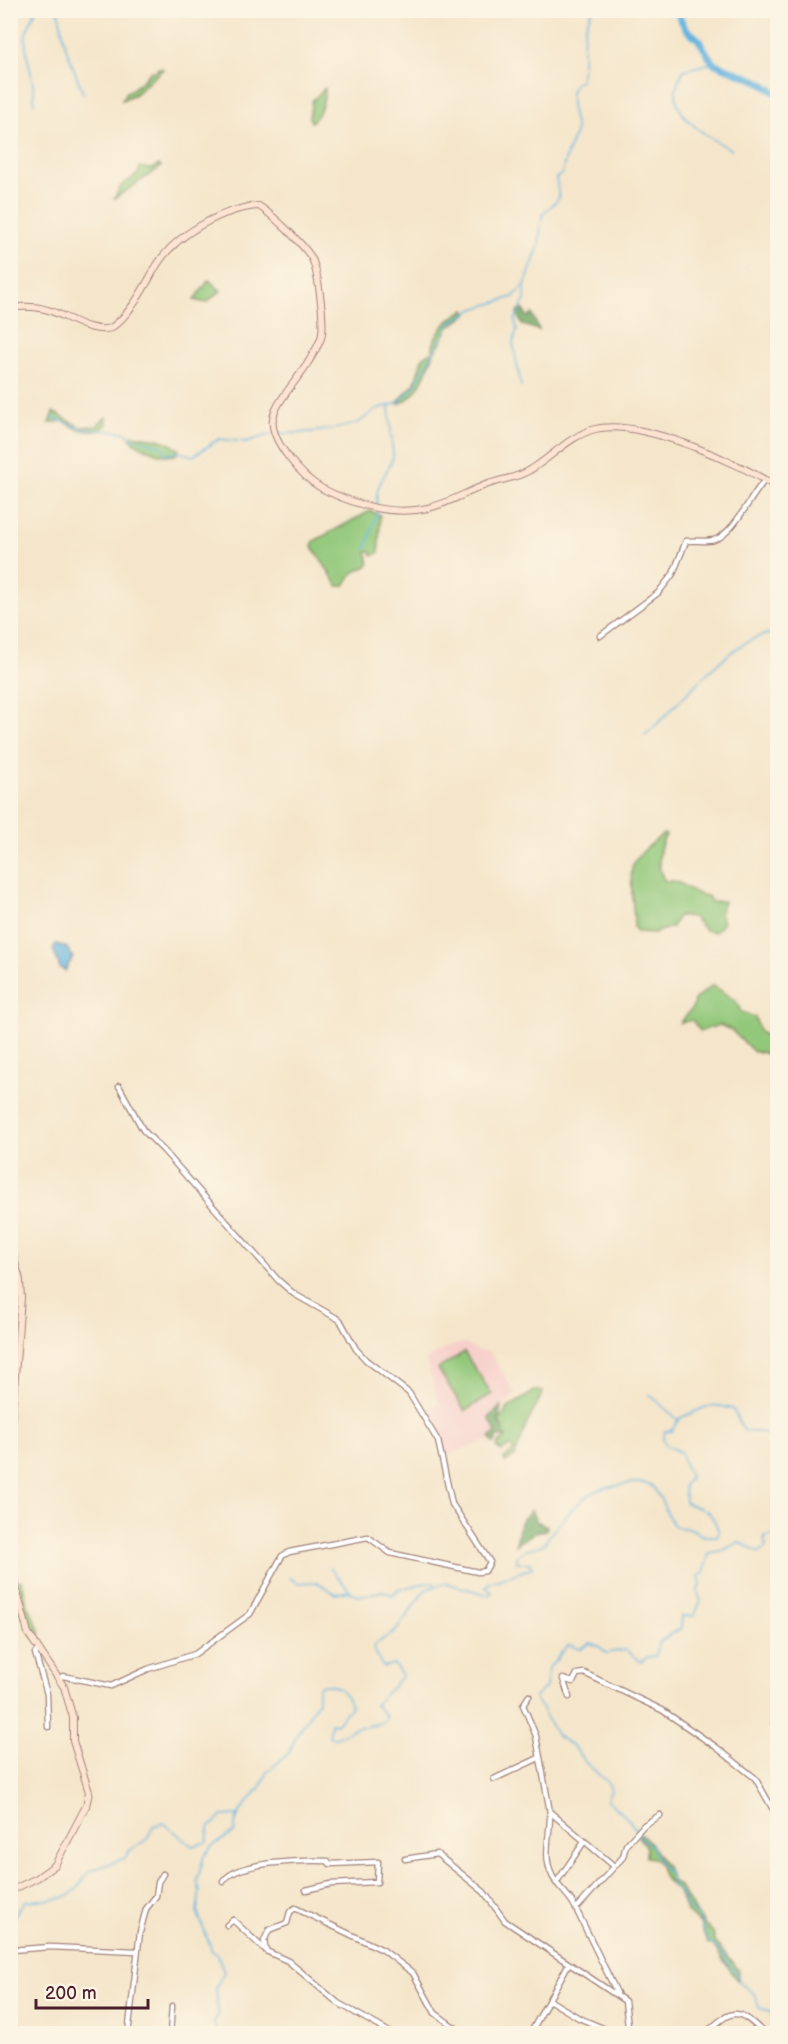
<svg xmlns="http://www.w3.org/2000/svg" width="788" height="2044" font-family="'Balsamiq Sans',sans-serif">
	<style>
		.built { fill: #f7d0cb }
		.green { fill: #92c87a; stroke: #6e7452; stroke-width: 1.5 }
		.forest { fill: #75ac6a; stroke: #60664a; stroke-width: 1.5 }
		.water { fill: #64b4df; stroke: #576a85; stroke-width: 1.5 }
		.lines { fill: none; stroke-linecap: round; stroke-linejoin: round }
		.stream { stroke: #64b4df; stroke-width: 1.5 }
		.river { stroke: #64b4df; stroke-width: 7 }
		.street-casing { stroke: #a0827b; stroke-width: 7 }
		.secondary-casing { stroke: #a0827b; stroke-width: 8 }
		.street { stroke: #fff; stroke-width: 4.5 }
		.secondary { stroke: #fde4d1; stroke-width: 6 }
	</style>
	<rect width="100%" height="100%" fill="#fcf5e5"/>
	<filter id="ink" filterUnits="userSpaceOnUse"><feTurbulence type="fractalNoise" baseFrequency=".0167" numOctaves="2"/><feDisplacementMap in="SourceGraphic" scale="12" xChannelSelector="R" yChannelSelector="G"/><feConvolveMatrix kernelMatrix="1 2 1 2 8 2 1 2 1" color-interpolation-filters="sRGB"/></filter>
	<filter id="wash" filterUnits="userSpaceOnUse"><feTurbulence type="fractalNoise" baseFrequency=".008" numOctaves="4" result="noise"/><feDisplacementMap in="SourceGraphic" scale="24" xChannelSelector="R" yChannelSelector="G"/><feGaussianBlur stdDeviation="1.35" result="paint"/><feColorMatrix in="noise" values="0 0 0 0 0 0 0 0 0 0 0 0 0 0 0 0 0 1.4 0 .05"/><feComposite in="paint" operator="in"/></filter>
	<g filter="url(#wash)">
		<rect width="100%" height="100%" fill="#f5e6cb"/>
		<polygon class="built" points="465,1343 477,1350 489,1351 515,1393 493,1419 500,1436 445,1456 438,1433 424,1410 439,1403 426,1359 453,1345"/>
		<g class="green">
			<path d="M158 68 163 69 135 94 122 100 126 92C132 91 148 76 151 71L155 72Z"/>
			<path d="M325 88C325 97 321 116 311 122L309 117 312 101Z"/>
			<polygon points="159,165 161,167 114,199 121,186 138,174 140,167 151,169"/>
			<polygon points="209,280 221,291 206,303 194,300"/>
			<path d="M465 310 467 314 448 328 436 350H433C432 334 450 317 465 310Z"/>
			<path d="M430 352 434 353C426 372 419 396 399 404L397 403 415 383 422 359Z"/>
			<polygon points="53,412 80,427 97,426 106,417 107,425 97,431 79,430 63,421 49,423"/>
			<path d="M133 435C152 439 162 437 179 449L177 454C167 460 135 446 130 438Z"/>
			<polygon points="370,511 380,515 379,552 373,556 370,551 367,552 369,565 353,573 345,585 338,586 312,546 314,541"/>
			<path d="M663 834 666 835C658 847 656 869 665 881 684 878 690 896 708 896L711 902 724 901 720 913 723 922 715 932 705 930 693 917 678 916 672 927 654 933 638 932 634 928C635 912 628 876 633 864 639 852 654 842 663 834Z"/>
			<polygon points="713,985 736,1001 741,1012 755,1017 760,1032 777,1043 777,1058 761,1052 754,1052 731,1030 720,1025 700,1031 692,1020 680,1023 693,1007 694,1000"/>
			<polygon points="464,1352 492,1394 465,1411 438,1369"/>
			<polygon points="536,1390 543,1392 526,1426 515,1456 505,1462 504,1458 514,1451 510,1446 502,1451 497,1448 498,1444 505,1438 499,1419 508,1408"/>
			<polygon points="22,1580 27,1605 40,1631 40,1639 35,1640 30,1634 18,1581"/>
			<path d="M640 1833C649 1840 671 1872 672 1881L678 1885 705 1926 713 1932 715 1942 739 1971 737 1980 713 1945 707 1943 701 1925 686 1911 680 1894 663 1876 659 1863 653 1858 646 1857V1848L638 1836Z"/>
		</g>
		<g class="forest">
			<polygon points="522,309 528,317 532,314 539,330 522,325 517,314 518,310"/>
			<polygon points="501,1406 498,1421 506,1437 496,1437 496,1442 493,1443 490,1438 496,1432 489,1418"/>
			<polygon points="531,1510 536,1521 547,1526 546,1530 535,1532 516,1545 520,1522"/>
		</g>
		<polygon class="water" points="56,944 66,947 73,957 65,971 60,968 53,949"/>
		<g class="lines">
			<g class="stream">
				<polyline points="58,10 66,48 83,93"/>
				<path d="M713 63 684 70C657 110 703 134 732 150"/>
				<path d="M34 103C36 80 22 48 26 33 29 25 33 18 36 10"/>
				<path d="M521 386 513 343 517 330 515 320 525 300V285L539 245 542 215 559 198 556 178 563 173C562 160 577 133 576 129 573 113 563 88 581 79 587 53 577 35 593 10"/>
				<polyline points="53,418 84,429 124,432 135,439 162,446 165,454 178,452 193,456 219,439 246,442 272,434"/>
				<path d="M278 433C293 435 349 429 361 421 371 414 375 407 389 406"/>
				<path d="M377 505C374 482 389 474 393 456L389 406 400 402 415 385 450 323 474 309 513 297 524 286"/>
				<polyline points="366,549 378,510"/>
				<path d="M645 735C676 710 736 628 778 634"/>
				<polyline points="649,1394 679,1421"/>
				<path d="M778 1523 776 1534 764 1538 766 1547 759 1553 739 1542 724 1550 709 1553 704 1572 699 1576 701 1585 697 1591 701 1601 694 1616H682L681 1628 658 1643 656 1656 647 1657 641 1662 626 1650 606 1653 600 1647 590 1643 580 1649 569 1645C560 1651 558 1661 549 1667L546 1687 535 1697 557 1736 573 1746 584 1761 608 1783 611 1790 607 1800 629 1820 641 1836V1839L652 1847 662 1867 670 1874 673 1886 682 1895 685 1905 698 1916 708 1941 724 1955 726 1961 737 1974 739 1981 756 1996 759 2008 770 2011 778 2025"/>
				<polyline points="330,1568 352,1593"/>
				<path d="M290 1578 298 1583 317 1582 336 1594 348 1591 358 1596 383 1591 393 1595 398 1589C410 1588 425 1581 434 1583L436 1586"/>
				<path d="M10 1921 25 1901C44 1898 62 1904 77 1889 82 1884 84 1875 90 1871L125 1858 129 1851 147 1839 153 1826 164 1823 192 1846 207 1842 209 1828 222 1816 238 1815"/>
				<path d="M216 2034 214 2022 218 2015 216 1987 224 1972 218 1955 212 1951 197 1911 200 1891 197 1881 204 1856 212 1846 235 1832C232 1808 262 1795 267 1772L289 1753 296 1736 318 1701V1687C333 1680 350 1693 350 1708L336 1724 331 1723 329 1737C342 1741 349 1728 360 1727 369 1726 374 1726 383 1722L386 1716 375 1705 402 1676 394 1664 383 1667 374 1650 375 1644 395 1632 425 1590 446 1583 489 1595 492 1592 485 1587 489 1583 532 1568 530 1563 517 1562V1556L524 1550 543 1545C555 1527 581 1495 601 1489 607 1487 614 1487 620 1485 631 1483 639 1481 651 1485 664 1498 664 1513 675 1527L692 1529 703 1536H717L719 1532C709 1503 704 1513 685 1502L684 1485 690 1478 680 1452 665 1445 663 1440 665 1431H671L680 1418 706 1407 720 1406 733 1409 744 1431C752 1433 763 1430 769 1436L778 1429"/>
			</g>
			<polyline class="river" points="676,10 685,28 698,39 713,63 758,81 778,94"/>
		</g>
	</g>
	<g filter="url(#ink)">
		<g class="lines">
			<g class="street-casing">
				<g id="street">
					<path d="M600 636 658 593 673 574 686 541C695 540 705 542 714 540 734 534 751 495 765 480"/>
					<polyline points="39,1650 35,1653 47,1694 48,1727"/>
					<polyline points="58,1678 63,1676 111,1686 148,1669 195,1654 250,1614 282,1556 289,1552 368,1537 390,1553 478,1572 485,1571 490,1562 452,1504 438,1441 409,1393 366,1360 356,1349 340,1320 294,1294 278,1280 164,1151 143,1130 119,1086"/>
					<polyline points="529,1696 523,1705 536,1736 550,1812 614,1866"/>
					<polyline points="569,1697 563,1679 573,1682 577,1674 584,1673 662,1710 716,1747 755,1778 778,1818"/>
					<polyline points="774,1723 778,1710"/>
					<polyline points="494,1779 539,1758"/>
					<path d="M550 1812C551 1836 540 1860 556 1882 563 1892 571 1897 576 1909"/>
					<polyline points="405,1859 437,1854 484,1892 505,1921 625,2001 629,2034"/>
					<path d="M223 1882C234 1861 306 1860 328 1861L330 1864 378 1862 377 1882 331 1884 306 1890"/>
					<polyline points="556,1883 584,1842"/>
					<polyline points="227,1925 233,1920 263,1948"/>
					<polyline points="617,1993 576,1909 623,1857 626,1845 644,1825 660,1815"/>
					<polyline points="549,2000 579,2018 617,2034"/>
					<polyline points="11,2034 11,1950 50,1947 136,1951"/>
					<polyline points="128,2034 140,1932 146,1909 156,1896 158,1882 163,1874"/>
					<polyline points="170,2034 172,2006"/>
					<polyline points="393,2034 338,2003 288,1961 266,1951 264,1941 269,1930 287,1923 290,1912 295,1908 383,1950 413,1973 435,2013 464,2034"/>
					<polyline points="530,2034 568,1965"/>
					<path d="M704 2034C733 2009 736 2006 765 2034"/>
				</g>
			</g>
			<g class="secondary-casing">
				<g id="secondary">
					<path d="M10 308C24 306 35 306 48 310 68 316 90 334 111 328 132 313 144 287 157 265 176 234 224 208 259 206 274 216 301 242 311 257 318 269 324 318 322 333 322 341 313 354 309 361 300 377 276 401 273 418 269 441 304 479 323 489 355 505 393 516 428 508 447 504 465 493 483 486 499 479 516 479 530 470 552 457 569 436 595 429 639 418 741 463 778 488"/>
					<polyline points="10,1244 20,1280 21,1298 10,1441"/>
					<polyline points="10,1538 16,1588 28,1633 64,1687 73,1718 73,1741 89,1792 86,1806 55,1865 37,1878 10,1891"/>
				</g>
			</g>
			<use href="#street" class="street"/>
			<use href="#secondary" class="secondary"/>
		</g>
	</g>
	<rect width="788" height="2044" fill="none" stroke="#fcf5e5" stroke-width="36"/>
	<path d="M36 1999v9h112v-9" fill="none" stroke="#4a1f2b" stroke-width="3"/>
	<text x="45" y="1999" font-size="18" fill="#4a1f2b" stroke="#fcf5e5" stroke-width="4.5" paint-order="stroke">200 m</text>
</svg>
